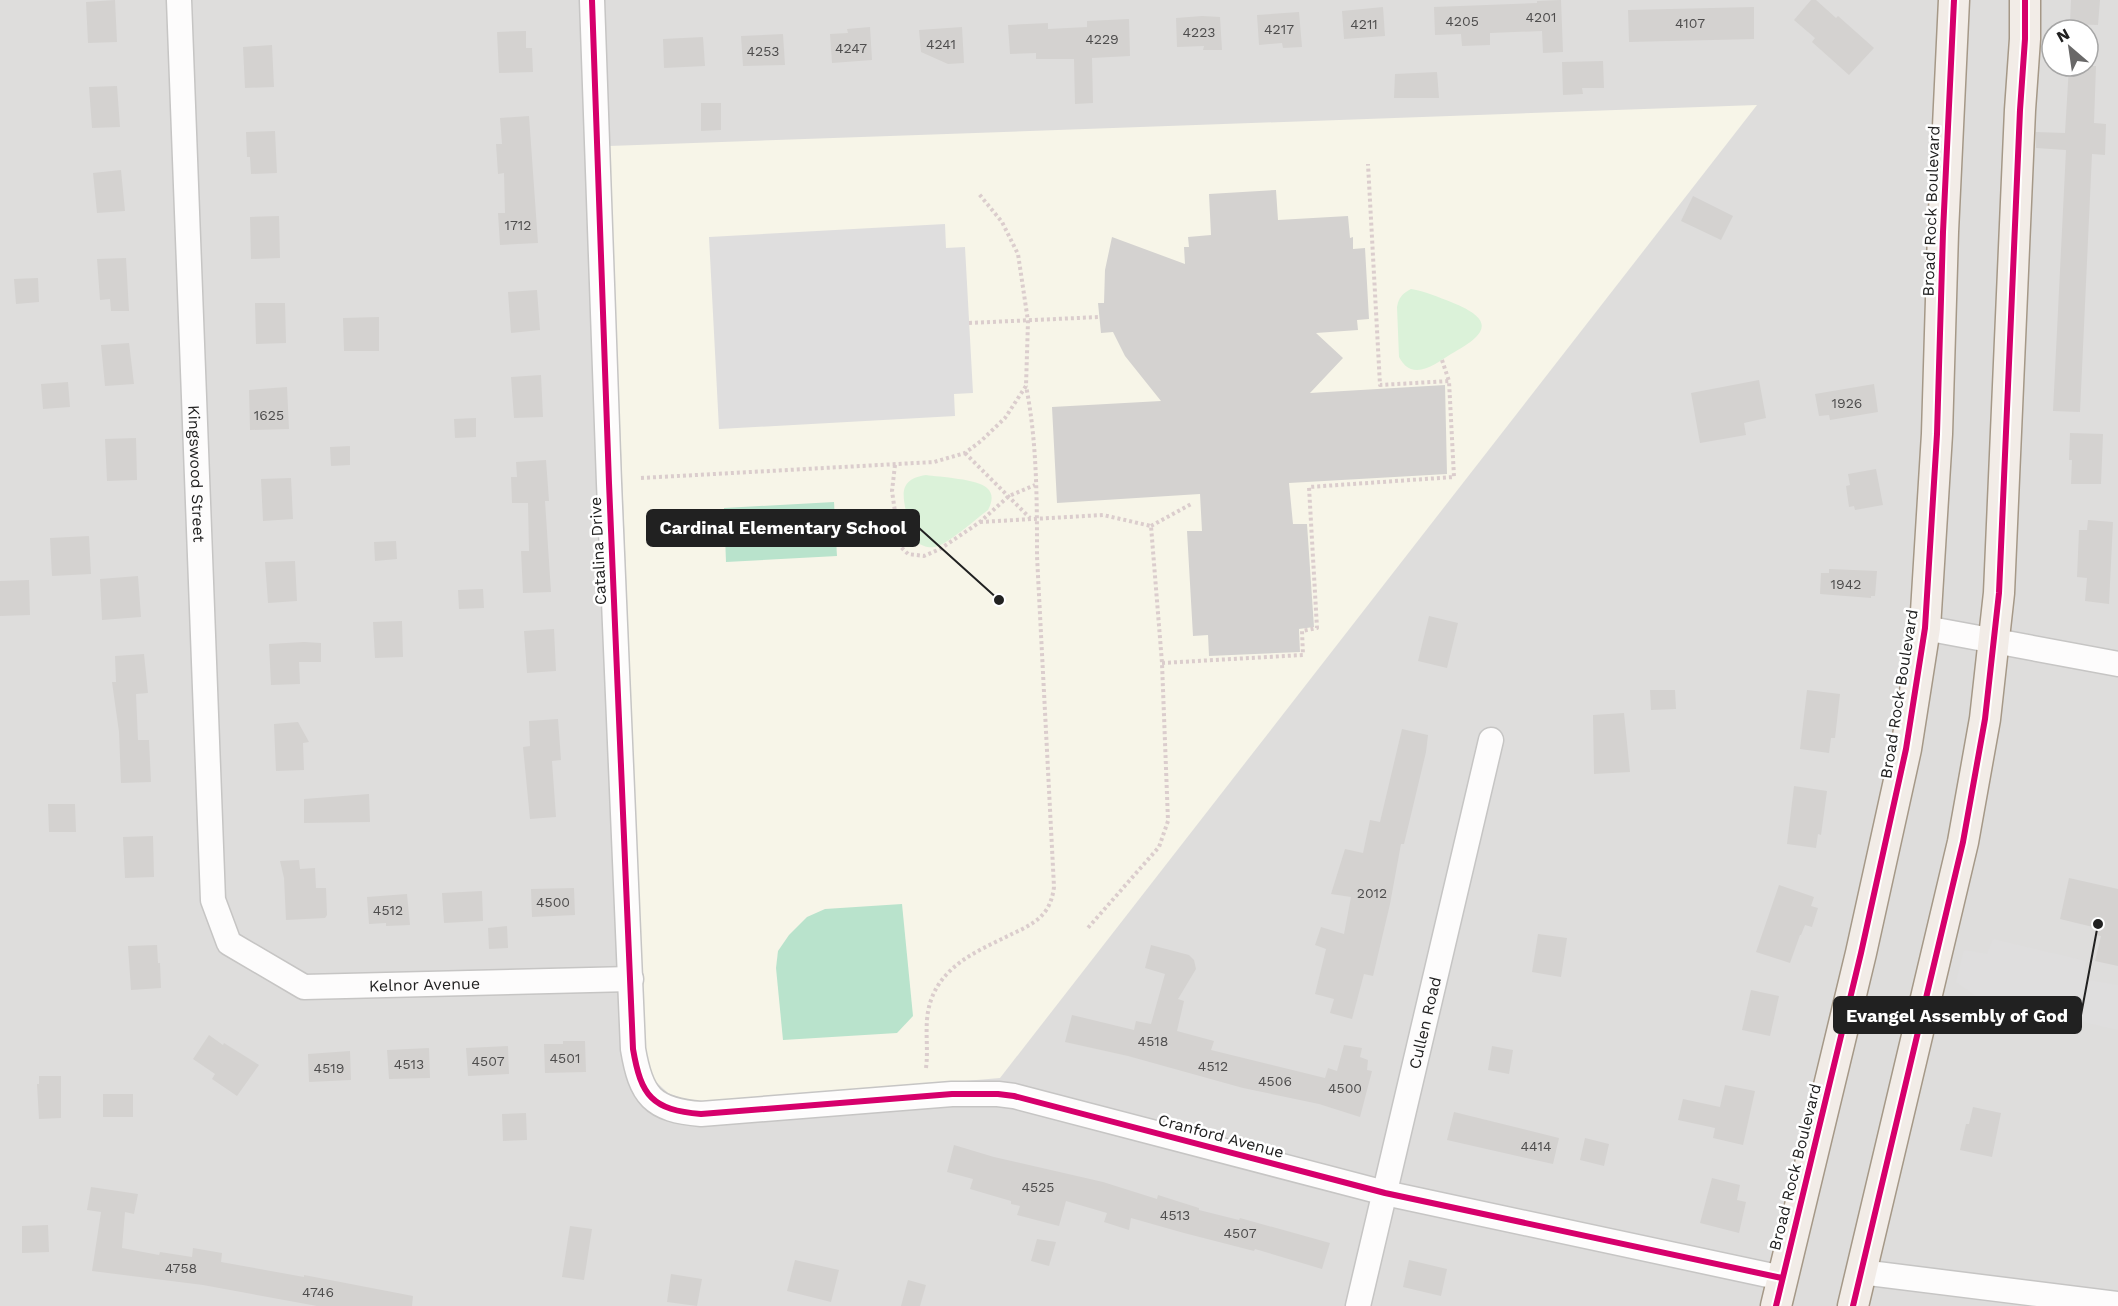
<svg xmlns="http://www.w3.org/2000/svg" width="2118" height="1306" font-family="'Work Sans',sans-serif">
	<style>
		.residential { fill: #dedddc; fill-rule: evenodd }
		.education { fill: #f7f5e8 }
		.park { fill: #dbf2d9 }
		.pitch { fill: #b9e3cc }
		.parking { fill: #dfdede }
		.building { fill: #d4d2d0 }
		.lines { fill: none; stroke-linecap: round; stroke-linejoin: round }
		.minor-casing { stroke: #c6c5c4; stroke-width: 27 }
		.major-casing { stroke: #a59887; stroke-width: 33 }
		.path { stroke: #dbcdcd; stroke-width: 4; stroke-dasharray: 3 3; stroke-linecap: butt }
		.minor { stroke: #fdfcfc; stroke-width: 24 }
		.major { stroke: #f2ece7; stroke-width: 30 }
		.cycleway-casing { stroke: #fff; stroke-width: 10 }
		.cycleway { stroke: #d6006c; stroke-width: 6 }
		.labels { text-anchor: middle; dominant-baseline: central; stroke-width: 5; stroke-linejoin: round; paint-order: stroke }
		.number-label { font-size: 14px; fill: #4e4d4d }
		.street-label { font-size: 16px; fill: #212121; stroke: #fff }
		.leader { fill: none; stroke: #212121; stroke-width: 2 }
		.callout-dot { fill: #212121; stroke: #fff; stroke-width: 2 }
		.callout { fill: #212121; stroke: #212121; stroke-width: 2 }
		.callout-label { font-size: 18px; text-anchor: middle; font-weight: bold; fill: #fff }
	</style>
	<rect width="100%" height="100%" fill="#efedeb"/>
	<path class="residential" d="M0 0H2118V1306H0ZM2052 30H2088V66H2052Z"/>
	<polygon class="education" points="1757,105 1000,1078 710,1103 688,1101 668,1093 653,1079 645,1054 609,146"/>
	<g class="park">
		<path d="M1411 289C1425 291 1438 297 1451 302 1496 320 1488 334 1451 354 1441 360 1429 370 1417 370 1408 370 1403 364 1399 357L1397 307C1399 297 1402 294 1411 289Z"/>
		<path d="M926 475C939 477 979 479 987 488 994 494 992 503 988 510 977 518 946 546 934 547 929 548 921 546 917 542 911 536 909 525 907 516 902 494 899 479 926 475Z"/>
	</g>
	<g class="pitch">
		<polygon points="834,502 837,556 726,562 724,508"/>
		<polygon points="902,904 913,1016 897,1033 783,1040 776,968 778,951 789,935 807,917 825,909"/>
	</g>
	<g class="parking">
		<polygon points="945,224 946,248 965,247 973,393 954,394 955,416 719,429 709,237"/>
		<polygon points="1993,939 2086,961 2083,979 2118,985 2118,1030 1979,998 1956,982 1964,950 1987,954"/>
	</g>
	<g class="building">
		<polygon points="115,0 117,42 88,43 86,2"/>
		<polygon points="1561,0 1563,52 1543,53 1542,31 1490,33 1490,45 1462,46 1461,34 1435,35 1434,7 1537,3 1537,1"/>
		<polygon points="1811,0 1816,0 1836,18 1838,16 1874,48 1849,75 1812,42 1815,38 1794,20"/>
		<polygon points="2071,0 2100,0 2098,25 2070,24"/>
		<polygon points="1383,7 1385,36 1344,39 1342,11"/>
		<polygon points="1754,7 1754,39 1629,42 1628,10"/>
		<polygon points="1299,12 1302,47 1283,48 1282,43 1259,45 1257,15"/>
		<polygon points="1202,16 1220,17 1222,50 1203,50 1204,46 1177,47 1176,18"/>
		<polygon points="1129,19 1130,56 1092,58 1093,103 1075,104 1074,59 1036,59 1036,53 1010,54 1008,25 1048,23 1048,29 1087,27 1087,21"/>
		<polygon points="870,27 872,60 832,63 830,34 848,33 847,29"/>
		<polygon points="962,27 964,63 948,64 921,52 919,30"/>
		<polygon points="526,31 526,48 532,48 533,72 499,73 497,32"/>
		<polygon points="783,34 785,65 743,66 741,36"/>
		<polygon points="703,37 705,66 664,68 663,39"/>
		<polygon points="272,45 274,87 245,88 243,47"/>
		<polygon points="1603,61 1604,88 1582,88 1583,94 1563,95 1562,62"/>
		<polygon points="2069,66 2096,66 2094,123 2106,124 2105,155 2092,154 2080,412 2053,411 2066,150 2036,148 2036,132 2065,133"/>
		<polygon points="1437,72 1439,98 1394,98 1395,74"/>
		<polygon points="117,86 120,127 92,128 89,87"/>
		<polygon points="701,103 721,103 721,130 701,131"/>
		<polygon points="529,116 538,243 500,245 498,213 505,213 504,173 498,174 496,144 502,144 500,118"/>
		<polygon points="275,131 277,173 251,174 250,157 247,157 246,132"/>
		<polygon points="121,170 125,211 97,213 93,173"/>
		<polygon points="1276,190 1278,220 1348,216 1350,238 1353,237 1353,249 1365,248 1369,319 1357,320 1358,330 1316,333 1343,358 1310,393 1445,385 1447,474 1289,483 1293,524 1307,524 1314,627 1299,629 1300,652 1209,656 1208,635 1193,636 1187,531 1202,531 1200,494 1057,503 1052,407 1161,401 1125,356 1113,332 1101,333 1098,303 1104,303 1105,270 1112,237 1185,264 1184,247 1189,247 1188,237 1211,235 1209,194"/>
		<polygon points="1693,196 1733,216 1721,240 1681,221"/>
		<polygon points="279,216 280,258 251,259 250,217"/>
		<polygon points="126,258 129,311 111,311 110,299 100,300 97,259"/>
		<polygon points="38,278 39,302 16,304 14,279"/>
		<polygon points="537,290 540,330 511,333 508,292"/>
		<polygon points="255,303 285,303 286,343 256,344"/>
		<polygon points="379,317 379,351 344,351 343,318"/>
		<polygon points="129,343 134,384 105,386 101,345"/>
		<polygon points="541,375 543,417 514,418 511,377"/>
		<polygon points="1759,380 1766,418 1744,423 1746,435 1700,443 1691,393"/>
		<polygon points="68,382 70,407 43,409 41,384"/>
		<polygon points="1874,384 1878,412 1830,420 1829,415 1819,416 1815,394"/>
		<polygon points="287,387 289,429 250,430 249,390"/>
		<polygon points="476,418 476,437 455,438 454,419"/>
		<polygon points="2070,433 2103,434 2101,484 2071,484 2072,460 2069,460"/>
		<polygon points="136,438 137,480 107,481 105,439"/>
		<polygon points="350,446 350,465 331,466 330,447"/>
		<polygon points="546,460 549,501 545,501 551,592 523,593 521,551 529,551 528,503 512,503 511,477 517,477 516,462"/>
		<polygon points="1876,469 1883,505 1855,510 1854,506 1849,507 1846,486 1850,485 1848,474"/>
		<polygon points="291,478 293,519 263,521 261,479"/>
		<polygon points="2088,520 2113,522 2109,604 2085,601 2087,578 2077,577 2079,530 2087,530"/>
		<polygon points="89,536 91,574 52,576 50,538"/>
		<polygon points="396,541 397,559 375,561 374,542"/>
		<polygon points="295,561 297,601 268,603 265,562"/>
		<polygon points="1829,569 1877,571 1875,596 1871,596 1871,598 1820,594 1821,573 1829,573"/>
		<polygon points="138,576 141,617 102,620 100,579"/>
		<polygon points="29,580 30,615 0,616 0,581"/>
		<polygon points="483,589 484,608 459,609 458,590"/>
		<polygon points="1429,616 1458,623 1447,668 1418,661"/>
		<polygon points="402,621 403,657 375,658 373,622"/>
		<polygon points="554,629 556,671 527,673 524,631"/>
		<polygon points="304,642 321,643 321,662 299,662 300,684 271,685 269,644"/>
		<polygon points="144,654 148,693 136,694 138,740 149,740 151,782 121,783 119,732 112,682 116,682 115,656"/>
		<polygon points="1650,690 1675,690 1676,709 1651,710"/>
		<polygon points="1807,690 1840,694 1835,738 1831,738 1829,753 1800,749"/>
		<polygon points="1624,713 1630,772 1594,774 1593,715"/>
		<polygon points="558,719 561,760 552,761 556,817 530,819 523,747 530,746 529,721"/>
		<polygon points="298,722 309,742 303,743 304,770 276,771 274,724"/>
		<polygon points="1402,729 1428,735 1426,752 1404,844 1401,844 1390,904 1373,976 1364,974 1352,1019 1330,1013 1334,999 1315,994 1326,949 1315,945 1321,927 1344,934 1351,897 1331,894 1345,849 1363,853 1370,820 1380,822"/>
		<polygon points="1794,786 1827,791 1821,835 1818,834 1816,848 1787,844"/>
		<polygon points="369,794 370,822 304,823 304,799"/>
		<polygon points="48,804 75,804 76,832 49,832"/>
		<polygon points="153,836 154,877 125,878 123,837"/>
		<polygon points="299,860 300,869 315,868 316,888 326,888 327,915 325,918 286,920 284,878 280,861"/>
		<polygon points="2069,878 2118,889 2118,966 2095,961 2101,936 2095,935 2097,928 2060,919"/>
		<polygon points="1779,885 1814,897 1811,906 1818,908 1812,927 1805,925 1801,935 1800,935 1790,963 1756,952"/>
		<polygon points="574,888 575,915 532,917 531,889"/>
		<polygon points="482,891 483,921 444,923 442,893"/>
		<polygon points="407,894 410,925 386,926 386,923 369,924 367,897"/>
		<polygon points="507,926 508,948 489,949 488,928"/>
		<polygon points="1538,934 1567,938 1561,977 1532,972"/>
		<polygon points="157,945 158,963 160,963 161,988 131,990 128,946"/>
		<polygon points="1151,945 1189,955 1194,960 1196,969 1178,999 1184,1001 1177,1031 1214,1041 1211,1050 1325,1078 1328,1068 1337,1071 1344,1045 1362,1048 1360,1057 1368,1060 1367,1070 1372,1071 1360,1117 1319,1104 1243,1088 1128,1056 1065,1042 1072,1015 1134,1030 1136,1021 1151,1024 1165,974 1145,968"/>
		<polygon points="1751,990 1779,996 1770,1036 1742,1030"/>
		<polygon points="209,1035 223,1045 224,1043 259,1065 237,1096 212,1079 215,1074 193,1059"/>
		<polygon points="563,1041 585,1041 586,1072 545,1073 544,1044 563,1044"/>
		<polygon points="508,1046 509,1074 468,1076 466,1048"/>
		<polygon points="1492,1046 1513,1050 1509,1074 1488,1070"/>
		<polygon points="429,1048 430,1078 389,1079 387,1050"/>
		<polygon points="350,1051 351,1080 309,1082 308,1054"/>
		<polygon points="39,1076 61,1076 61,1118 39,1119 37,1084 39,1084"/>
		<polygon points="1725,1085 1755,1091 1743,1145 1713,1138 1715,1128 1678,1120 1683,1099 1720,1107"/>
		<rect x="103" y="1094" width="30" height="23"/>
		<polygon points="1973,1107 2001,1113 1992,1157 1960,1150 1966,1124 1969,1124"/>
		<polygon points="1454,1112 1559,1138 1553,1164 1447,1140"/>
		<polygon points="526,1113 527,1140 503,1141 502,1114"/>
		<polygon points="1585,1138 1609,1144 1604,1166 1580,1160"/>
		<polygon points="954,1145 994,1157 1103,1182 1157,1199 1158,1195 1199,1208 1199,1210 1239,1220 1240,1218 1330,1243 1322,1269 1255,1249 1254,1251 1184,1233 1131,1218 1129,1230 1104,1222 1107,1213 1066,1201 1059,1226 1017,1215 1020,1206 1011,1204 1011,1201 970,1189 973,1179 947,1172"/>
		<polygon points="1712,1178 1740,1185 1737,1200 1746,1202 1739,1233 1700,1223"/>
		<polygon points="91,1187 138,1194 134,1214 125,1212 122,1248 159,1255 160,1252 192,1257 193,1248 222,1253 221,1262 304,1277 304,1275 413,1296 412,1306 317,1306 203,1285 92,1271 101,1212 87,1210"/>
		<polygon points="48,1225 49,1252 22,1253 22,1226"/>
		<polygon points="570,1226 592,1229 584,1280 562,1277"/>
		<polygon points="1037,1239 1056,1242 1049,1266 1031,1261"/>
		<polygon points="795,1260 839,1270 831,1302 787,1291"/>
		<polygon points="1409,1260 1447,1269 1441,1296 1403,1287"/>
		<polygon points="671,1274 702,1279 697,1306 667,1302"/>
		<polygon points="908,1280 926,1285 920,1306 901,1306"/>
	</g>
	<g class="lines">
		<g class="minor-casing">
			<g id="minor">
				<path id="s1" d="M179 0 213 900 229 943 304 987 631 979"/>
				<path d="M592 0 609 483 633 1049C641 1096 652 1110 701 1114L952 1094H998L1014 1096 1385 1193 1782 1278"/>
				<polyline points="1925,628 2118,664"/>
				<polyline points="1861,1272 2118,1304"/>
				<path id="s2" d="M1358 1306 1491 740"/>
			</g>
		</g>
		<g class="major-casing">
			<g id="major">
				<polyline points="1776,1306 1861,953 1906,749 1925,628 1937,434 1943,232 1954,0"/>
				<polyline points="1853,1306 1963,842 1985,719 1999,593 2020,110 2025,39 2025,0"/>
			</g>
		</g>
		<g class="path">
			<polyline points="969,323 1099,317"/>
			<polyline points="1442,360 1449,381"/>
			<polyline points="965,453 1030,518"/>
			<polyline points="895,465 892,491 900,546 908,554 924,556 940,549 980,522 1009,496 1035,485"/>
			<polyline points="641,478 934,462 965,453 981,441 1005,418 1026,386 1028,321 1018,254 1002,222 979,194"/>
			<polyline points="980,522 1103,515 1151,526 1162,663 1168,821 1159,847 1087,929"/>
			<polyline points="1151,526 1193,503"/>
			<polyline points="1162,663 1303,655 1302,631 1317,628 1309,487 1454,477 1449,381 1380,385 1368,164"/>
			<path d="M926 1068C929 1045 923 1023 931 1000 944 963 982 949 1014 933 1027 927 1039 921 1047 909 1051 902 1053 895 1054 887L1037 556C1037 500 1037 441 1026 386"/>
		</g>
		<use href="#minor" class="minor"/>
		<use href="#major" class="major"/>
		<g class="cycleway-casing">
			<g id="cycleway">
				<path d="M592 0 609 483 633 1049C641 1096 652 1110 701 1114L952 1094H998L1014 1096 1385 1193 1782 1278"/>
				<polyline points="1776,1306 1861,953 1906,749 1925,628 1937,434 1943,232 1954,0"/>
				<polyline points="1853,1306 1963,842 1985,719 1999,593 2020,110 2025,39 2025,0"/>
			</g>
		</g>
		<use href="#cycleway" class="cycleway"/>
	</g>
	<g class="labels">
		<g class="number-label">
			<text x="1541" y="17">4201</text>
			<text x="1462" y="21">4205</text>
			<text x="1690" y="23">4107</text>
			<text x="1364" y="24">4211</text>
			<text x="1279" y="29">4217</text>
			<text x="1199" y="32">4223</text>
			<text x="1102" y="39">4229</text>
			<text x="941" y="44">4241</text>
			<text x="851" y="48">4247</text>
			<text x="763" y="51">4253</text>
			<text x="518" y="225">1712</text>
			<text x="1847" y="403">1926</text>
			<text x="269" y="415">1625</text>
			<text x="1846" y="584">1942</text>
			<text x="1372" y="893">2012</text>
			<text x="553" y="902">4500</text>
			<text x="388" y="910">4512</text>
			<text x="1153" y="1041">4518</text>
			<text x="565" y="1058">4501</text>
			<text x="488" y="1061">4507</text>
			<text x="409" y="1064">4513</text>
			<text x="1213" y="1066">4512</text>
			<text x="329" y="1068">4519</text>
			<text x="1275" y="1081">4506</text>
			<text x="1345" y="1088">4500</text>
			<text x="1536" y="1146">4414</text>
			<text x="1038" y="1187">4525</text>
			<text x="1175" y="1215">4513</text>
			<text x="1240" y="1233">4507</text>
			<text x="181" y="1268">4758</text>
			<text x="318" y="1292">4746</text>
		</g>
		<g class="street-label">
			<text transform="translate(1931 211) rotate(-88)">Broad Rock Boulevard</text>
			<text stroke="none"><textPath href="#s1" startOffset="474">Kingswood Street</textPath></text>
			<text transform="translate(598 551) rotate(-93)">Catalina Drive</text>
			<text transform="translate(1899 694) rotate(-81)">Broad Rock Boulevard</text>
			<text stroke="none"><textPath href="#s1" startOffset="1154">Kelnor Avenue</textPath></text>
			<text stroke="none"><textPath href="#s2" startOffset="291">Cullen Road</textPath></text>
			<text transform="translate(1221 1136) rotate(15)">Cranford Avenue</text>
			<text transform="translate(1795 1167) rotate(-76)">Broad Rock Boulevard</text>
		</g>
	</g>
	<path class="leader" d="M999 600L919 528M2098 924L2081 1015"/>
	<g class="callout-dot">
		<circle cx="999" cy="600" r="6"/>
		<circle cx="2098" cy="924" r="6"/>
	</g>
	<g class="callout">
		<rect x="647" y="510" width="272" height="36" rx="6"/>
		<rect x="1834" y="997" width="247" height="36" rx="6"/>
	</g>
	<g class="callout-label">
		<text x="783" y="534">Cardinal Elementary School</text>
		<text x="1957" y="1022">Evangel Assembly of God</text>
	</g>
	<g transform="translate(2070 48) rotate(331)"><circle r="28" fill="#ffffff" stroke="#a6a6a6" stroke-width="1.5"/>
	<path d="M0-4.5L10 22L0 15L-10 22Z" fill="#696868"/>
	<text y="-9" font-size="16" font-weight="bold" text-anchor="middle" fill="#212121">N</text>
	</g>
</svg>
